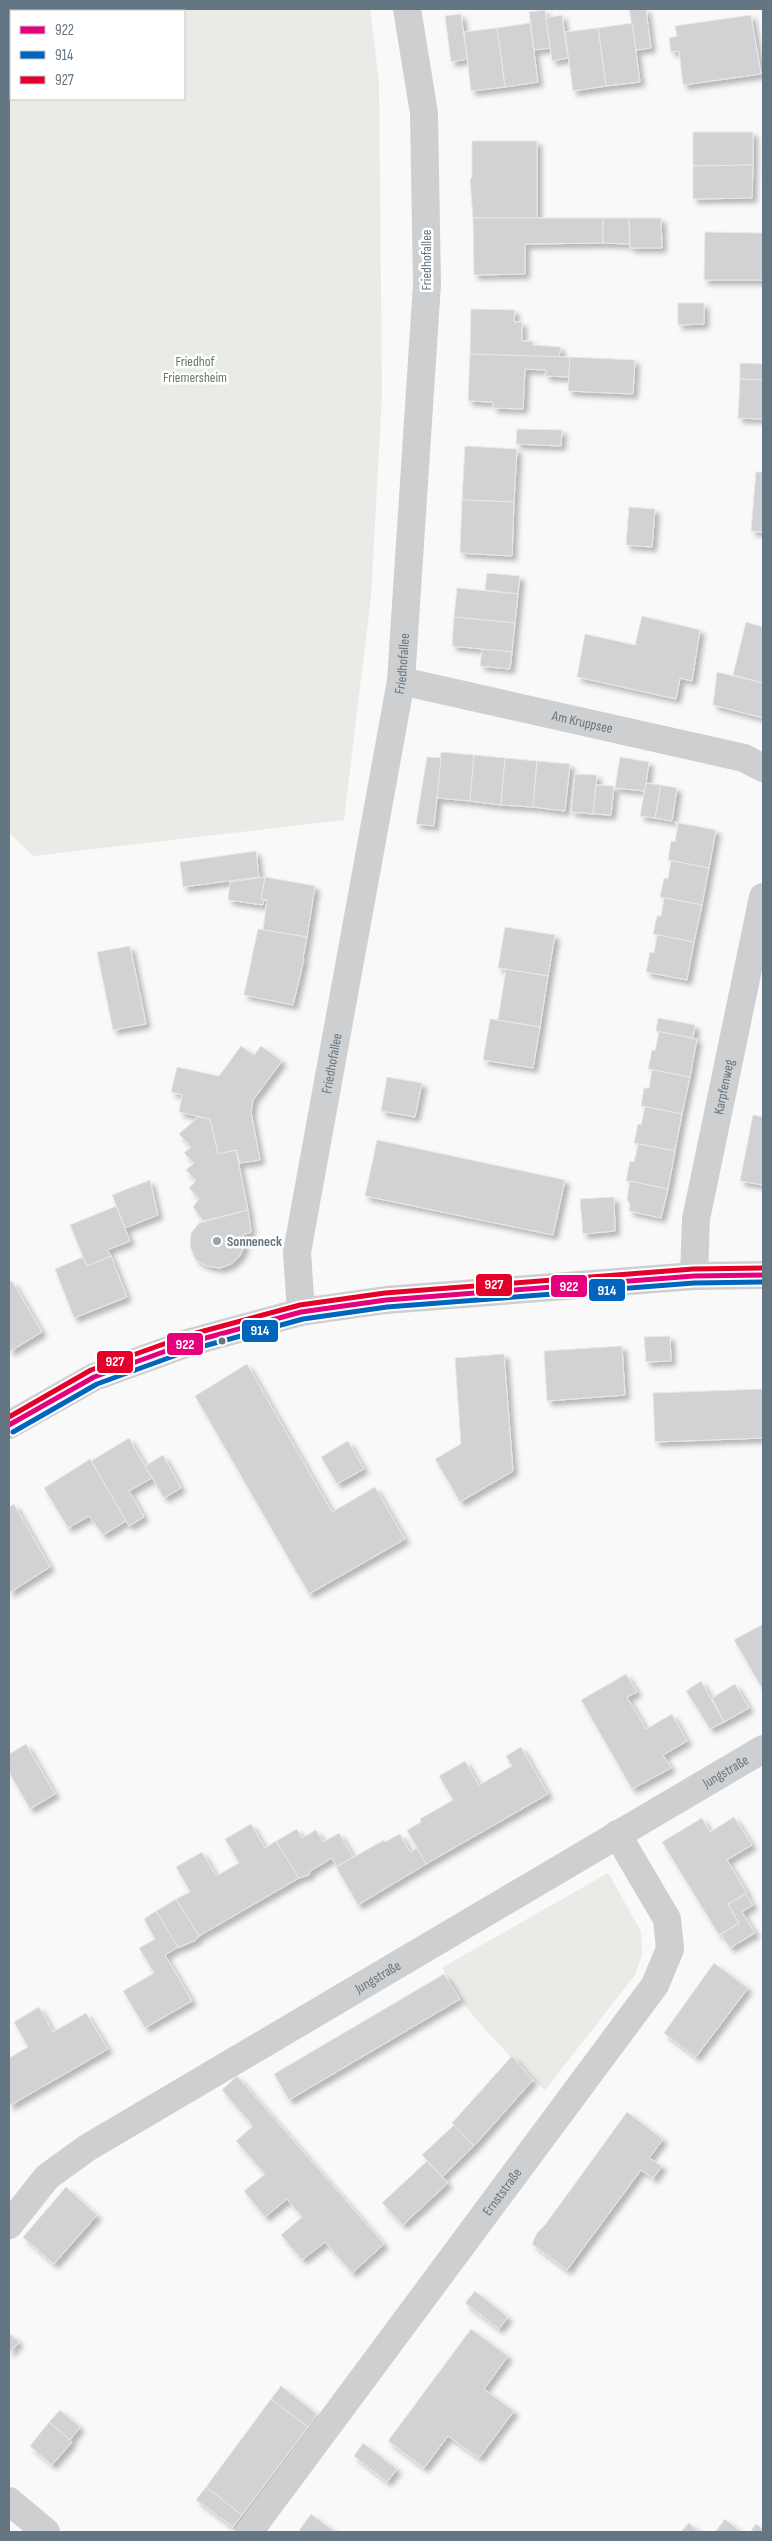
<svg xmlns="http://www.w3.org/2000/svg" width="772" height="2541" font-family="'Sofia Sans Condensed',sans-serif">
	<style>
		.green { fill: #e8ebe6; fill-rule: evenodd }
		.building { fill: #d0d2d3; stroke: #e8e8e8; filter: url(#shadow) }
		.lines { fill: none; stroke-linecap: round; stroke-linejoin: round }
		.minor { stroke: #cecfd0; stroke-width: 28 }
		.bus-1-casing { stroke: #fff; stroke-width: 9 }
		.bus-2-casing { stroke: #fff; stroke-width: 9 }
		.bus-3-casing { stroke: #fff; stroke-width: 9 }
		.bus-1 { stroke: #e5007d; stroke-width: 5 }
		.bus-2 { stroke: #0065bd; stroke-width: 5 }
		.bus-3 { stroke: #e4002b; stroke-width: 5 }
		.poi-dot { fill: #99a4ac; stroke: #fff; stroke-width: 2 }
		.bus-dot { fill: #657683; stroke: #fff; stroke-width: 2 }
		.labels { text-anchor: middle; dominant-baseline: central; stroke-width: 5; stroke-linejoin: round; paint-order: stroke }
		.street-label { font-size: 14px; fill: #657683; stroke: #fff }
		.park-label { font-size: 14px; fill: #687a64; stroke: #fff }
		.poi-label { font-size: 14px; font-weight: bold; fill: #657683; stroke: #fff; text-anchor: start }
		.line-badge { stroke: #fff; stroke-width: 2 }
		.badge-label { font-size: 14px; text-anchor: middle; font-weight: bold; fill: #fff }
	</style>
	<defs>
		<filter id="shadow"><feDropShadow dx="4.5" dy="4.5" stdDeviation="2.5" flood-color="#0004"/></filter>
	</defs>
	<rect width="100%" height="100%" fill="#f9f9f9"/>
	<g class="green">
		<path d="M9 9H370L379 82 382 396 371 597 344 820 33 856 9 833ZM11 11H184V99H11Z"/>
		<path d="M608 1873 641 1931 642 1955 635 1975 545 2090C522 2070 447 1994 443 1967Z"/>
	</g>
	<g class="building">
		<polygon points="629,9 646,9 651,48 636,50"/>
		<polygon points="545,10 550,48 534,50 529,12"/>
		<polygon points="461,14 467,59 451,62 445,16"/>
		<polygon points="562,15 568,58 552,61 546,18"/>
		<polygon points="751,15 761,74 683,85 679,51 671,52 669,38 677,36 675,26"/>
		<polygon points="530,23 538,82 505,87 497,28"/>
		<polygon points="632,23 640,82 606,86 598,28"/>
		<polygon points="497,28 505,87 471,91 464,32"/>
		<polygon points="598,28 606,86 573,91 565,32"/>
		<polygon points="693,132 753,132 753,165 693,166"/>
		<polygon points="472,141 537,141 537,218 473,218 470,180 472,177"/>
		<polygon points="753,165 752,198 693,199 693,166"/>
		<polygon points="473,218 603,218 603,243 525,244 525,274 474,275"/>
		<polygon points="603,218 629,218 630,244 603,243"/>
		<polygon points="629,218 661,218 662,248 630,248"/>
		<polygon points="705,232 763,233 763,280 704,280"/>
		<polygon points="678,303 704,303 704,324 678,325"/>
		<polygon points="471,309 515,310 514,322 522,322 522,341 533,341 533,345 561,347 559,357 470,354"/>
		<polygon points="470,354 570,357 569,377 545,376 546,370 525,369 523,409 493,408 493,402 468,401"/>
		<polygon points="570,357 635,360 633,394 568,391"/>
		<polygon points="740,363 763,364 763,380 740,379"/>
		<polygon points="740,379 763,380 763,419 738,418"/>
		<polygon points="517,429 562,430 561,446 516,444"/>
		<polygon points="465,446 517,449 514,502 462,500"/>
		<polygon points="756,472 763,472 763,532 751,531"/>
		<polygon points="462,500 514,502 512,556 460,553"/>
		<polygon points="629,507 655,509 652,547 626,545"/>
		<polygon points="487,573 520,576 518,594 485,590"/>
		<polygon points="457,588 518,594 515,623 454,617"/>
		<polygon points="642,616 700,630 692,681 680,678 676,699 577,677 585,634 635,645"/>
		<polygon points="454,617 515,623 512,652 452,646"/>
		<polygon points="746,622 763,627 763,683 733,675"/>
		<polygon points="482,649 512,652 510,669 480,666"/>
		<polygon points="717,672 763,683 763,718 713,705"/>
		<polygon points="441,752 474,755 470,801 437,798"/>
		<polygon points="474,755 505,758 501,805 470,801"/>
		<polygon points="427,757 441,758 434,826 416,824"/>
		<polygon points="620,757 649,762 645,791 615,788"/>
		<polygon points="505,758 537,761 533,807 501,805"/>
		<polygon points="537,761 570,764 565,811 533,807"/>
		<polygon points="575,774 597,775 593,814 571,812"/>
		<polygon points="646,783 661,785 655,818 640,816"/>
		<polygon points="596,785 614,786 611,815 593,814"/>
		<polygon points="661,785 677,788 672,821 655,818"/>
		<polygon points="674,822 716,830 709,868 668,860 671,841 675,842 678,824"/>
		<polygon points="256,851 259,877 183,887 180,862"/>
		<polygon points="668,860 709,868 702,905 660,897 664,878 668,879 671,861"/>
		<polygon points="265,877 315,886 307,937 263,930 267,900 261,899"/>
		<polygon points="265,877 261,899 264,900 263,905 228,900 230,882"/>
		<polygon points="660,897 702,905 694,942 653,934 657,916 661,916 664,899"/>
		<polygon points="505,927 555,935 548,976 498,968"/>
		<polygon points="258,929 307,937 303,958 304,959 293,1005 244,995"/>
		<polygon points="653,934 694,942 687,980 646,972 650,952 654,953 657,935"/>
		<polygon points="130,946 146,1024 113,1030 97,952"/>
		<polygon points="498,968 548,976 540,1027 490,1019 498,1020 506,969"/>
		<polygon points="658,1018 695,1025 693,1038 656,1031"/>
		<polygon points="490,1019 540,1027 533,1068 483,1060"/>
		<polygon points="656,1031 697,1039 690,1077 648,1069 652,1050 655,1051 659,1033"/>
		<polygon points="241,1046 254,1055 261,1046 282,1061 253,1100 251,1112 260,1160 240,1163 236,1150 218,1154 210,1119 179,1112 182,1095 171,1092 177,1067 219,1076"/>
		<polygon points="648,1069 690,1077 682,1114 641,1106 644,1088 649,1088 652,1070"/>
		<polygon points="387,1077 422,1083 415,1117 381,1111"/>
		<polygon points="641,1106 682,1114 675,1151 634,1143 638,1124 641,1125 645,1107"/>
		<polygon points="753,1115 763,1117 763,1185 740,1181"/>
		<polygon points="198,1117 210,1119 218,1154 236,1150 248,1210 203,1221 193,1207 199,1199 189,1188 196,1181 186,1170 194,1163 184,1153 191,1147 179,1134"/>
		<polygon points="377,1140 565,1180 553,1235 365,1196"/>
		<polygon points="634,1143 675,1151 668,1189 626,1181 630,1161 634,1162 638,1145"/>
		<polygon points="150,1180 158,1215 125,1228 112,1195"/>
		<polygon points="630,1181 668,1189 661,1218 629,1211 630,1205 627,1199"/>
		<polygon points="614,1197 615,1231 583,1234 580,1199"/>
		<polygon points="116,1206 130,1241 107,1250 111,1256 87,1266 70,1225"/>
		<polygon points="248,1210 251,1232 243,1235 244,1247 239,1257 231,1264 220,1268 207,1266 196,1260 190,1247 191,1233 199,1223"/>
		<polygon points="111,1256 127,1297 74,1318 55,1269 83,1257 87,1266"/>
		<polygon points="12,1281 42,1332 9,1352 9,1282"/>
		<polygon points="670,1336 671,1361 646,1362 644,1337"/>
		<polygon points="622,1346 625,1395 547,1401 544,1351"/>
		<polygon points="504,1354 513,1471 460,1502 435,1459 461,1444 455,1358"/>
		<polygon points="247,1364 332,1512 375,1487 405,1539 309,1594 195,1396"/>
		<polygon points="763,1389 763,1438 655,1442 653,1393"/>
		<polygon points="129,1438 152,1478 129,1491 144,1517 129,1526 91,1461"/>
		<polygon points="348,1441 364,1469 337,1484 321,1457"/>
		<polygon points="163,1455 181,1488 164,1498 145,1466"/>
		<polygon points="90,1459 126,1521 103,1535 89,1516 68,1528 44,1488"/>
		<polygon points="14,1504 50,1567 9,1593 9,1507"/>
		<polygon points="763,1624 763,1690 734,1640"/>
		<polygon points="626,1674 637,1692 627,1697 646,1729 672,1714 687,1741 663,1755 671,1768 632,1789 581,1700"/>
		<polygon points="701,1681 724,1722 710,1729 686,1691"/>
		<polygon points="735,1684 749,1708 724,1722 712,1698"/>
		<polygon points="26,1744 55,1794 30,1809 9,1772 9,1754"/>
		<polygon points="521,1747 548,1794 426,1864 407,1830 421,1822 420,1819 453,1800 439,1776 465,1761 479,1785 512,1766 506,1756"/>
		<polygon points="734,1817 752,1845 727,1860 747,1893 728,1904 739,1923 719,1935 662,1842 702,1818 710,1832"/>
		<polygon points="251,1824 265,1848 276,1841 299,1878 199,1936 176,1899 190,1892 176,1867 202,1852 216,1876 239,1863 225,1839"/>
		<polygon points="297,1829 302,1838 316,1830 323,1842 339,1833 353,1857 337,1867 332,1858 310,1871 309,1875 299,1878 276,1841"/>
		<polygon points="400,1834 410,1852 417,1848 426,1864 358,1905 336,1867 384,1840 385,1842"/>
		<polygon points="746,1894 753,1905 742,1912 755,1933 730,1948 721,1934 739,1923 728,1904"/>
		<polygon points="176,1899 199,1936 196,1940 178,1948 156,1911"/>
		<polygon points="156,1911 178,1947 165,1955 192,2001 145,2028 123,1991 154,1973 139,1948 155,1939 144,1919"/>
		<polygon points="714,1963 748,1988 696,2057 664,2033"/>
		<polygon points="444,1974 460,1999 289,2100 274,2074"/>
		<polygon points="39,2007 53,2032 86,2013 108,2049 9,2106 9,2058 28,2047 14,2022"/>
		<polygon points="512,2056 533,2080 474,2146 452,2123"/>
		<polygon points="237,2076 384,2244 352,2273 325,2242 302,2260 281,2235 302,2217 287,2199 265,2217 244,2191 265,2174 236,2141 253,2126 222,2090"/>
		<polygon points="627,2112 663,2139 649,2158 662,2166 652,2180 653,2178 641,2170 567,2270 532,2244 537,2233 545,2225"/>
		<polygon points="454,2125 474,2146 442,2177 422,2155"/>
		<polygon points="427,2161 448,2183 403,2225 382,2203"/>
		<polygon points="66,2187 97,2215 54,2264 23,2237"/>
		<polygon points="475,2291 508,2317 499,2329 465,2303"/>
		<polygon points="471,2329 508,2356 484,2389 514,2411 479,2458 448,2436 424,2468 388,2441"/>
		<polygon points="9,2333 19,2342 9,2353"/>
		<polygon points="281,2386 317,2414 308,2427 271,2399"/>
		<polygon points="271,2399 308,2427 242,2515 206,2487"/>
		<polygon points="60,2410 80,2427 70,2440 49,2422"/>
		<polygon points="49,2422 72,2442 52,2465 30,2446"/>
		<polygon points="363,2443 397,2469 387,2482 354,2456"/>
		<polygon points="206,2487 242,2515 233,2527 196,2500"/>
		<polygon points="311,2514 335,2532 298,2532"/>
		<polygon points="725,2519 741,2532 715,2532"/>
		<polygon points="689,2523 699,2532 681,2532"/>
		<polygon points="756,2524 763,2529 763,2532 750,2532"/>
	</g>
	<g class="lines">
		<g class="minor">
			<path id="s1" d="M401 681 744 758 763 768"/>
			<path id="s2" d="M694 1276 696 1219 763 897"/>
			<path id="s3" d="M301 1312 297 1252 401 681 427 284 424 113 407 9"/>
			<polyline points="9,1425 94,1377 191,1342 301,1312 386,1300 694,1276 763,1275"/>
			<path id="s4" d="M9 2225 47 2177 87 2148 763 1749"/>
			<polyline points="9,2501 46,2532"/>
			<path id="s5" d="M249 2532 655 1985 670 1949 667 1919 617 1834"/>
		</g>
		<g class="bus-1-casing">
			<polyline id="bus-1" points="9,1425 94,1377 191,1342 301,1312 386,1300 694,1276 763,1275"/>
		</g>
		<g class="bus-2-casing">
			<polyline id="bus-2" points="13,1432 97,1384 193,1349 303,1319 387,1307 694,1283 763,1282"/>
		</g>
		<g class="bus-3-casing">
			<polyline id="bus-3" points="9,1417 91,1370 189,1335 300,1305 385,1293 693,1269 763,1268"/>
		</g>
		<use href="#bus-1" class="bus-1"/>
		<use href="#bus-2" class="bus-2"/>
		<use href="#bus-3" class="bus-3"/>
	</g>
	<circle class="poi-dot" cx="217" cy="1241" r="5"/>
	<circle class="bus-dot" cx="222" cy="1341" r="4.5"/>
	<g class="labels">
		<g class="street-label">
			<text transform="translate(426 260) rotate(-90)">Friedhofallee</text>
			<text stroke="none"><textPath href="#s3" startOffset="658">Friedhofallee</textPath></text>
			<text stroke="none"><textPath href="#s1" startOffset="186">Am Kruppsee</textPath></text>
			<text stroke="none"><textPath href="#s3" startOffset="252">Friedhofallee</textPath></text>
			<text stroke="none"><textPath href="#s2" startOffset="192">Karpfenweg</textPath></text>
			<text stroke="none"><textPath href="#s4" startOffset="852">Jungstraße</textPath></text>
			<text stroke="none"><textPath href="#s4" startOffset="448">Jungstraße</textPath></text>
			<text stroke="none"><textPath href="#s5" startOffset="424">Ernststraße</textPath></text>
		</g>
		<g class="park-label">
			<text x="195" y="361">Friedhof<tspan x="195" dy="16">Friemersheim</tspan></text>
		</g>
		<g class="poi-label">
			<text x="227" y="1241">Sonneneck</text>
		</g>
	</g>
	<g class="line-badge">
		<rect x="475" y="1273" width="38" height="24" rx="5" fill="#e4002b"/>
		<rect x="550" y="1274" width="38" height="24" rx="5" fill="#e5007d"/>
		<rect x="588" y="1278" width="38" height="24" rx="5" fill="#0065bd"/>
		<rect x="241" y="1319" width="38" height="24" rx="5" fill="#0065bd"/>
		<rect x="166" y="1332" width="38" height="24" rx="5" fill="#e5007d"/>
		<rect x="96" y="1350" width="38" height="24" rx="5" fill="#e4002b"/>
	</g>
	<g class="badge-label">
		<text x="494" y="1289">927</text>
		<text x="569" y="1291">922</text>
		<text x="607" y="1295">914</text>
		<text x="260" y="1335">914</text>
		<text x="185" y="1349">922</text>
		<text x="115" y="1366">927</text>
	</g>
	<rect width="772" height="2541" fill="none" stroke="#657683" stroke-width="20"/>
	<rect x="10" y="10" width="175" height="90" fill="#ffffff" stroke="#c1c8cd"/>
	<rect x="20" y="26" width="25" height="8" fill="#e5007d" stroke="#c1c8cd"/>
	<text x="55" y="35" font-size="15" fill="#657683">922</text>
	<rect x="20" y="51" width="25" height="8" fill="#0065bd" stroke="#c1c8cd"/>
	<text x="55" y="60" font-size="15" fill="#657683">914</text>
	<rect x="20" y="76" width="25" height="8" fill="#e4002b" stroke="#c1c8cd"/>
	<text x="55" y="85" font-size="15" fill="#657683">927</text>
</svg>
